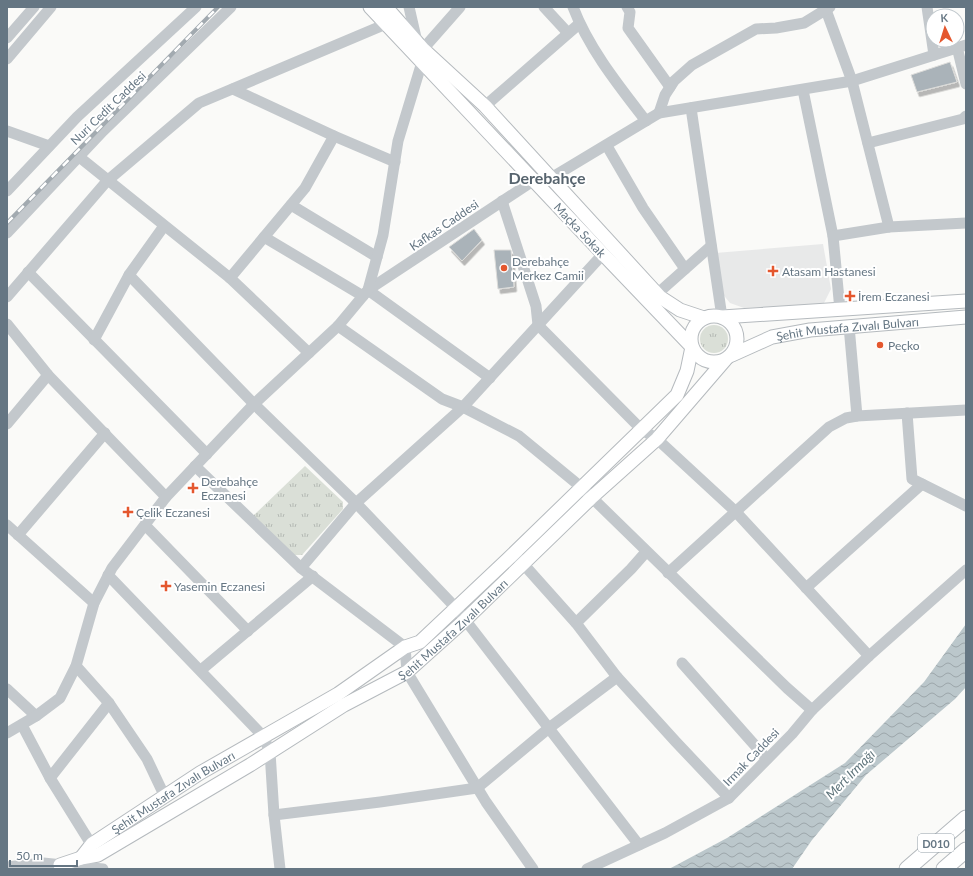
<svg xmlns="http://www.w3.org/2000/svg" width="973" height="876" font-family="Lato,sans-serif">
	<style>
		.built { fill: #e8e9e9 }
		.grass { fill: url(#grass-tufts) }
		.water { fill: url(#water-waves) }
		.building { fill: #aab3b9; stroke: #dcdcda; filter: url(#shadow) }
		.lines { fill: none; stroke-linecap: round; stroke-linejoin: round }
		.major-casing { stroke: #b5babe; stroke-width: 15 }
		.highway-casing { stroke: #b4b9bd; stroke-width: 17 }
		.minor { stroke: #c3c8cc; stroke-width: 11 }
		.major { stroke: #fff; stroke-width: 13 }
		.highway { stroke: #fff; stroke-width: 15 }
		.rail-casing { stroke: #a2aab0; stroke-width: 4 }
		.rail { stroke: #fff; stroke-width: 2.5; stroke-dasharray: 8; stroke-linecap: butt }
		.poi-dot { fill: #e4572e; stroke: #fff; stroke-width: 1.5 }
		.labels { text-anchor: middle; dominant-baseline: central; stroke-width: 4; stroke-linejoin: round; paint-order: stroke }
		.shield { fill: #fff; stroke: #939fa8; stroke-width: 1 }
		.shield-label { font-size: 11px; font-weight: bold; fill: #657683 }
		.street-label { font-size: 12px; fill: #657683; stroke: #fff }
		.poi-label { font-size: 12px; fill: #657683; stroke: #fff; text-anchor: start }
		.water-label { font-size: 13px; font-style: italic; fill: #60757c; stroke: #fff }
		.district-label { font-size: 16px; font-weight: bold; fill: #57646e; stroke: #fff }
	</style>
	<defs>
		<pattern id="grass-tufts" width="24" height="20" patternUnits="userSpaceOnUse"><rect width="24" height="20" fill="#dadfd7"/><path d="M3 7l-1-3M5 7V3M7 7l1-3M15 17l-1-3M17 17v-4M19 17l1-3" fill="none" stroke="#b4b9b4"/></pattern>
		<pattern id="water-waves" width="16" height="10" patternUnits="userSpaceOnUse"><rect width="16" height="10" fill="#bbc7cb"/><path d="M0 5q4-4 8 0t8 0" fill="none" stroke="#9ca6aa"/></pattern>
		<filter id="shadow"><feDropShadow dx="2.5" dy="4.5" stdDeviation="0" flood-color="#0004"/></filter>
	</defs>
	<rect width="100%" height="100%" fill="#fafaf8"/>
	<polygon class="built" points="823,244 831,289 823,305 744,308 730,303 721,292 715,253"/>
	<g class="grass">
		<circle cx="714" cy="339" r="14"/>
		<polygon points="305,466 343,502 343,509 302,555 293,555 253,516"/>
	</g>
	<polygon class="water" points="966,624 966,687 955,699 866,775 812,840 792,869 669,869 727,838 845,763 924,682"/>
	<g class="building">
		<polygon points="950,62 957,82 917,92 911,75"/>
		<polygon points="474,229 482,240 462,261 449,247"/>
		<polygon points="494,250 511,250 514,287 498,289"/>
	</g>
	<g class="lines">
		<g class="major-casing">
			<g id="major">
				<polyline points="386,7 423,49 485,106 660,297 680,310 704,318"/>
				<circle cx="714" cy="339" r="23"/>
				<polyline points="722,317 966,301"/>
				<path id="s1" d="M732 355 772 337 810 330 966 317"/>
				<path id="s2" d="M81 858 92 844 200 773 338 694 405 647 420 642 507 560 677 395 687 371 692 347 603 254 370 7"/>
				<path id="s3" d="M60 865 81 858 98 855 250 765 344 705 407 672 465 620 591 498 657 439 725 360"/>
			</g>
		</g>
		<g class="highway-casing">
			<g id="highway">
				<polyline points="907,869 966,818"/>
				<polyline points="944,869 966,850"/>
			</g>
		</g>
		<g class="minor">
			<polyline points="409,7 417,42"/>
			<polyline points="544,7 568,33"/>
			<path d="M573 7C589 49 619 86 646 121"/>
			<polyline points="627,7 630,12 628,28 670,87"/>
			<polyline points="927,7 934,55"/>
			<polyline points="826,10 852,81 889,227"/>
			<polyline points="7,38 34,7"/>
			<polyline points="957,47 966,84"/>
			<polyline points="423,49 460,7"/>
			<polyline points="7,59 51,7"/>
			<polyline points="233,89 334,136 395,162"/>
			<polyline points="803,90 833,236 840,310"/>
			<polyline points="485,106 579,24"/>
			<polyline points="691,108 722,317"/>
			<polyline points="659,113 665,95 674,81 692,65 756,29 776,28 804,23 830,7"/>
			<polyline points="7,131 49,146"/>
			<polyline points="868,143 963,119 966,116"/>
			<polyline points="607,146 643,208 685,269"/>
			<polyline points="78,156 230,278 309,353"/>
			<polyline points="551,178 659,113 852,81 966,45"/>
			<polyline points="7,191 77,117 196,7"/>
			<polyline points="502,201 536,306 538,325 641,429 657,439 735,511 869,656"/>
			<polyline points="291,205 377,257"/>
			<polyline points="7,233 103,131 231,7"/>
			<polyline points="833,236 889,227 966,223"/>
			<polyline points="264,237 363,296"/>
			<polyline points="28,272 207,454"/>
			<polyline points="129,275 254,404 356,503 456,608 639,845"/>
			<polyline points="230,278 305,188 334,136"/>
			<polyline points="368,290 533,181"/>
			<polyline points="368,290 490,378"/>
			<polyline points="657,294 711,246"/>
			<polyline points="7,297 107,181 199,103 386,24"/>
			<polyline points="7,324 48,375 166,497"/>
			<polyline points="338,326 442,399 463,407 519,436 581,487 787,688 812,710"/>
			<polyline points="849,326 857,416"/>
			<polyline points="94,340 129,275 164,226"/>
			<polyline points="907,413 912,479 966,506"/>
			<polyline points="7,424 48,375"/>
			<polyline points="195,466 301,568 405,647 407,672 486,802 533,869"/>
			<polyline points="7,525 94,603"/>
			<polyline points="145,525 248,631"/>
			<polyline points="18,535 105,433"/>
			<polyline points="518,558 576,623 617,677 676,742 729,798"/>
			<polyline points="301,568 356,503 463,407 603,254"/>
			<polyline points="668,573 829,427 846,418 857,416 966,410"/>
			<polyline points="108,575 263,736 270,752 274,815 280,869"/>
			<polyline points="806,588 922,484"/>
			<polyline points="576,623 631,569 646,552"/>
			<polyline points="682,663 767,759"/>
			<polyline points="76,666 109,703 147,759 165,797"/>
			<polyline points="201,670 313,576"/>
			<polyline points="7,689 36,716"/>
			<polyline points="22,725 50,778 96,852"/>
			<polyline points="7,733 36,716 60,698 76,666 94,603 112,568 166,497 254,404 338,326 368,290 383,235 398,141 422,62"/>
			<polyline points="50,778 109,703"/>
			<polyline points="274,815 380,802 477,788 549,728 617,677"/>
			<polyline points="7,867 43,863 103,869"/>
			<polyline points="587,869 665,833 729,798 792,734 812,710 869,656 966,570"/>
		</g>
		<use href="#major" class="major"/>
		<use href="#highway" class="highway"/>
		<g class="rail-casing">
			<polyline id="rail" points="7,223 218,7"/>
		</g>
		<use href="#rail" class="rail"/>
	</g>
	<g class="poi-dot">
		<circle cx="504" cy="268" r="4"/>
		<path d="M771 265h4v4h4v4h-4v4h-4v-4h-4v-4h4z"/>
		<path d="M848 290h4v4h4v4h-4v4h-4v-4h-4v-4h4z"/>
		<circle cx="880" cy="345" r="4"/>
		<path d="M191 482h4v4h4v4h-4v4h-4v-4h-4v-4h4z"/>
		<path d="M126 506h4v4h4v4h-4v4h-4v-4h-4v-4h4z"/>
		<path d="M164 580h4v4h4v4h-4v4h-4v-4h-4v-4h4z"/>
	</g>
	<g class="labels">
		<rect class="shield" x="918" y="834" width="36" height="18" rx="3"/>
		<g class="shield-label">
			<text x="936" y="843">D010</text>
		</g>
		<g class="street-label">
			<text transform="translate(108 108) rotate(-44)">Nuri Cedit Caddesi</text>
			<text transform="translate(444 225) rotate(-34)">Kafkas Caddesi</text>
			<text transform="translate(580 230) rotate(47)">Maçka Sokak</text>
			<text stroke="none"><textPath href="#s1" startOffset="120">Şehit Mustafa Zıvalı Bulvarı</textPath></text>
			<text stroke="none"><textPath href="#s3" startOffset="461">Şehit Mustafa Zıvalı Bulvarı</textPath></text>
			<text transform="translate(751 757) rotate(-46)">Irmak Caddesi</text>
			<text stroke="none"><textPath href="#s2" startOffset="114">Şehit Mustafa Zıvalı Bulvarı</textPath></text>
		</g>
		<g class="poi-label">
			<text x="512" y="261">Derebahçe<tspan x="512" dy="14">Merkez Camii</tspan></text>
			<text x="782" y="271">Atasam Hastanesi</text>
			<text x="858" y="296">İrem Eczanesi</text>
			<text x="888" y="345">Peçko</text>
			<text x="201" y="481">Derebahçe<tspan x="201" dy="14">Eczanesi</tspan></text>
			<text x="136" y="512">Çelik Eczanesi</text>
			<text x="174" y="586">Yasemin Eczanesi</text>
		</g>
		<g class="water-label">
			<text transform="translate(850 774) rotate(-45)">Mert Irmağı</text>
		</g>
		<g class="district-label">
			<text x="547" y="177">Derebahçe</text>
		</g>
	</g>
	<rect width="973" height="876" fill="none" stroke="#657683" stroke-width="16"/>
	<g transform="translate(945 28) rotate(356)"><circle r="19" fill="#ffffff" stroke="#c1c8cd"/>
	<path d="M0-3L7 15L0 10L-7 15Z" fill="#e4572e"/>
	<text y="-6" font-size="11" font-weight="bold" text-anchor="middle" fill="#657683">K</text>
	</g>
	<path d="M10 860v6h67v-6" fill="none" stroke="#657683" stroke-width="2"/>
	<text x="16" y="860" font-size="12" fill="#657683" stroke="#ffffff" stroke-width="3" paint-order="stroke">50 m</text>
</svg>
